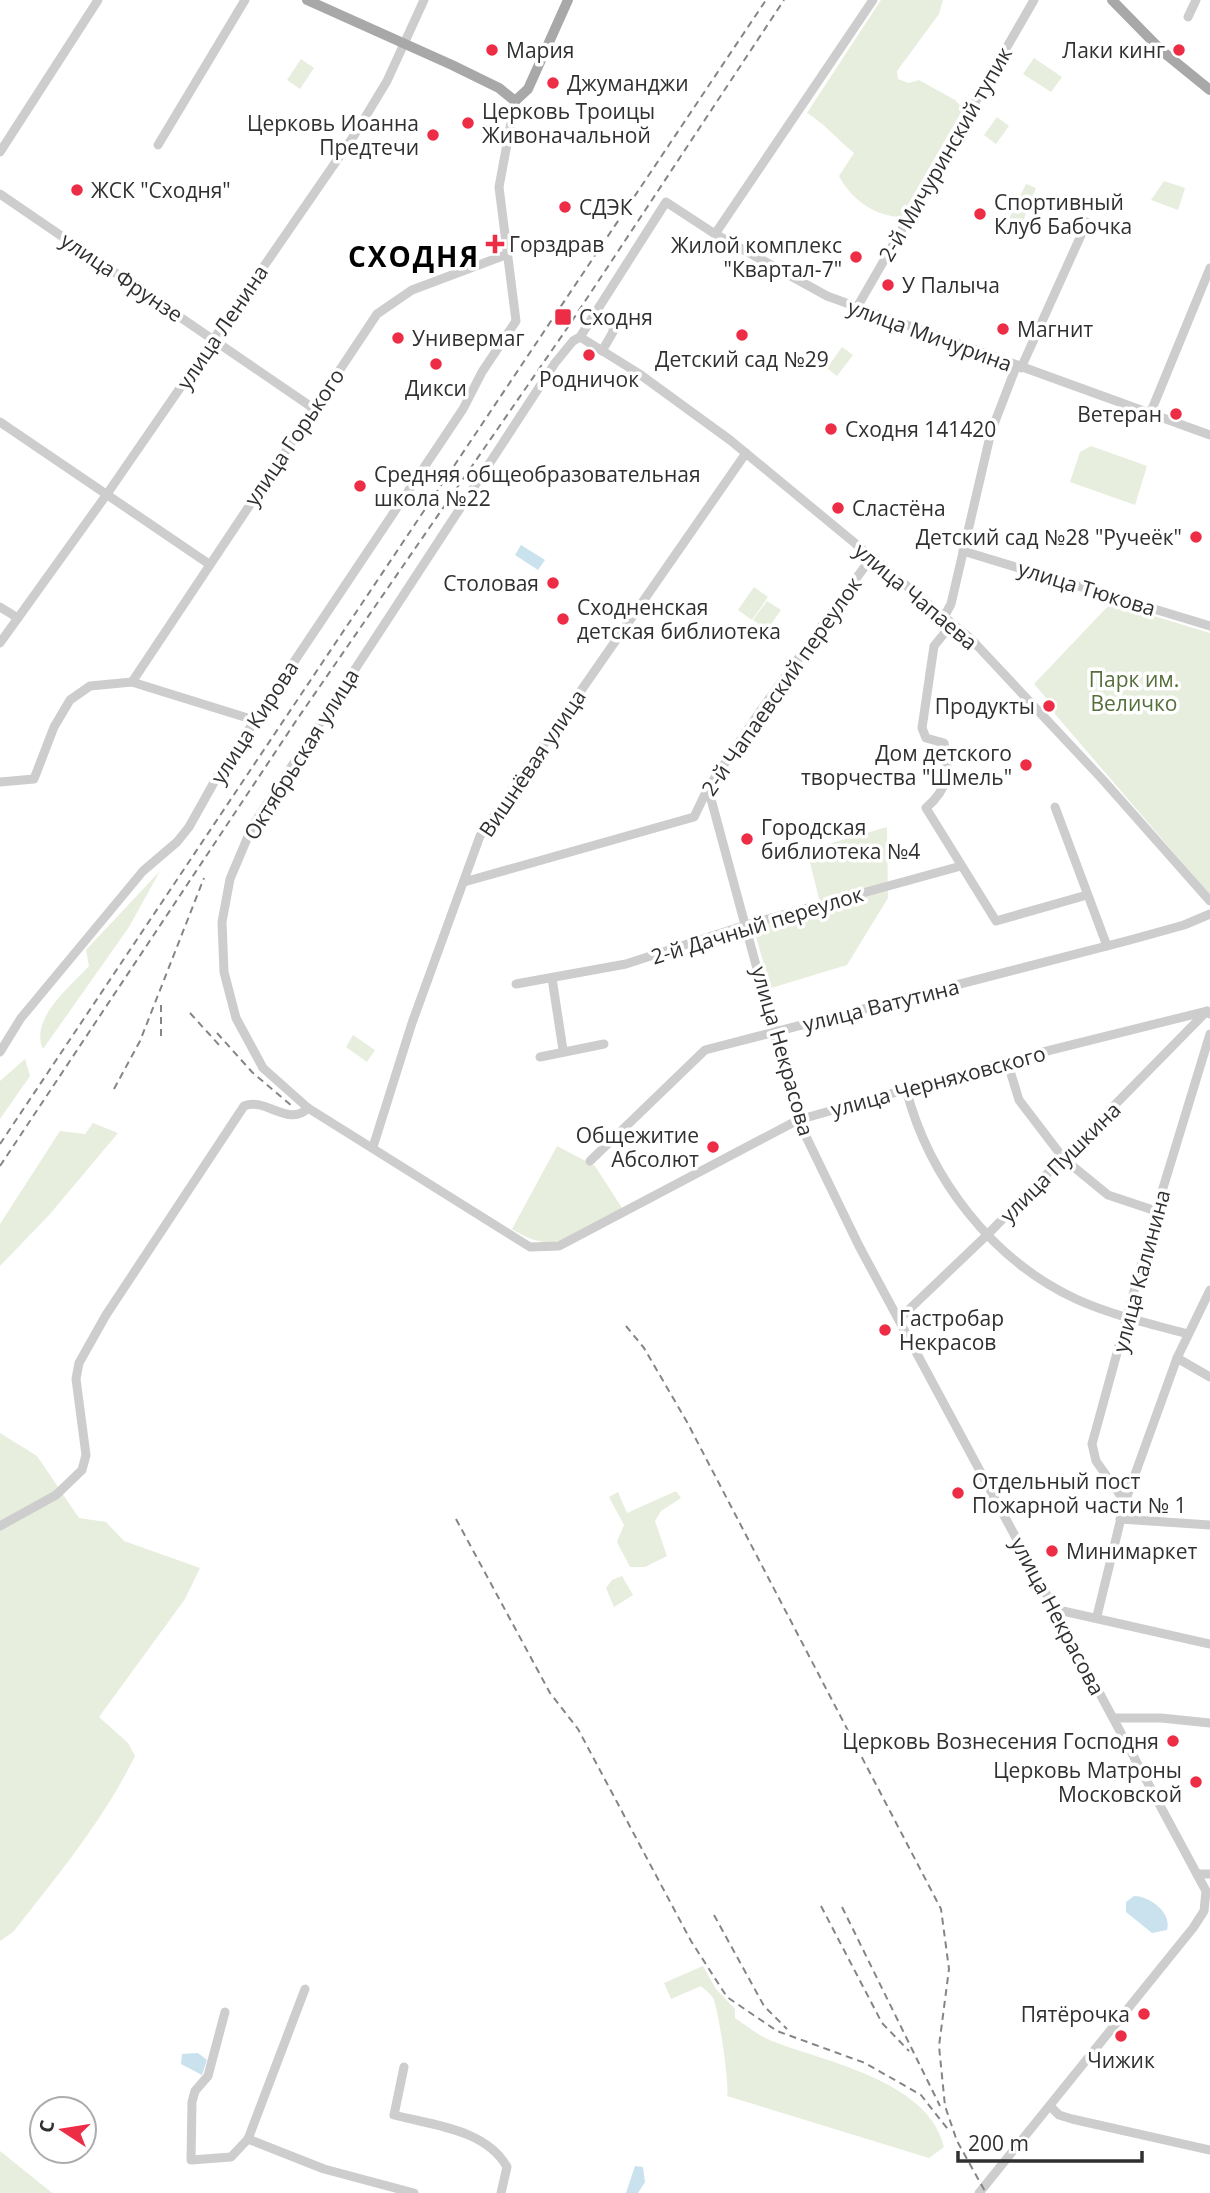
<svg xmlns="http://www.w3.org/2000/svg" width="1210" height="2193" font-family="'Open Sans',sans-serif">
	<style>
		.green { fill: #e7eedd }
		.water { fill: #c9e2ee }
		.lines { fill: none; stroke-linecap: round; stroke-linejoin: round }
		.minor { stroke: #cdcdcd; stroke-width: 9 }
		.major { stroke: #a8a8a8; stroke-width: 10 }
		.rail { stroke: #858585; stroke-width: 2; stroke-dasharray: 7 5; stroke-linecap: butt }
		.poi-dot { fill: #ed2c45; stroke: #fff; stroke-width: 2.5 }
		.labels { text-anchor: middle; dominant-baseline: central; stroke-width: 7; stroke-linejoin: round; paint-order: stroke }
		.poi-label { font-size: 21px; fill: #303030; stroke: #fff; text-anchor: start }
		.street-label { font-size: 21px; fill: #303030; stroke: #fff }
		.park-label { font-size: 21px; fill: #566e3b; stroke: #fff }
		.district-label { font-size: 28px; font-weight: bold; letter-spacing: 2px; fill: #000; stroke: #fff }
	</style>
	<rect width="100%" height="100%" fill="#fff"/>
	<g class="green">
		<path d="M881 0H943L939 14 897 71 898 79 909 83 919 80 955 100 963 109 901 217C874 216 851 199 839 176L854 153C837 139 825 124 807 113Z"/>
		<polygon points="1034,58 1062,77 1051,92 1023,74"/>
		<polygon points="301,59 314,68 300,89 287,80"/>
		<polygon points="997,117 1009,126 996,144 984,135"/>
		<polygon points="1164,181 1185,188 1178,210 1151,200"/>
		<polygon points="1026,184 1036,188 1018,234 1005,227"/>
		<polygon points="842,347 853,355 837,376 827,368"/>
		<polygon points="1091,446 1147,466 1135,505 1070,482 1080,452"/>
		<polygon points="754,587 768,597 752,620 738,610"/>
		<polygon points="767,601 781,610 767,630 753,620"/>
		<polygon points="1111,603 1210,633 1210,895 1055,714 1054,707 1034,684"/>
		<polygon points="887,827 888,898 847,965 771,988 753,927 821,907 807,850"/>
		<path d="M160 871 129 927 43 1049C29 1019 71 986 89 966L86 950Z"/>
		<polygon points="353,1035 375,1050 367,1062 346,1047"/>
		<polygon points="25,1059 30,1076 0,1119 0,1081"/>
		<polygon points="93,1123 118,1133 50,1214 0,1266 0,1224 60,1131 85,1134"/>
		<path d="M557 1146 595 1166 622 1208C580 1232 558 1259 512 1229Z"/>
		<path d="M0 1433 37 1456 79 1518 106 1522 124 1541 200 1568 185 1599 99 1717 128 1743 135 1756C103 1821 58 1875 13 1932L0 1941Z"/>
		<polygon points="676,1491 681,1498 661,1511 655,1521 667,1556 645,1567 630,1567 617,1542 624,1525 609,1497 618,1492 627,1513"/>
		<polygon points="622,1576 633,1595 614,1607 606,1588 612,1580"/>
		<path d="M703 1966 716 1989 735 2009V2018C747 2026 759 2036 772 2041 826 2062 929 2081 944 2147L929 2158 727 2096C730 2086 718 2006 713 1998 710 1993 704 1989 701 1986L671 1999 664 1983Z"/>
		<polygon points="0,2151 51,2192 53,2193 0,2193"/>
	</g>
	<g class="water">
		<polygon points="521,545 545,560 538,570 515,555"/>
		<path d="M1134 1896C1150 1896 1172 1913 1167 1930L1152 1933 1126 1912V1902Z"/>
		<polygon points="198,2053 207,2060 202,2075 181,2064 182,2054"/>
		<polygon points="635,2166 643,2167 645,2182 638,2193 626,2193"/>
	</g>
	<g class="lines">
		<g class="minor">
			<polyline points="1188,17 1196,0"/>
			<polyline points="158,145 245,0"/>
			<polyline points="0,152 98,0"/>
			<polyline points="0,194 313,408"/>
			<polyline points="715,234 873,0"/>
			<polyline points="856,309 1034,0"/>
			<polyline points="596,312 613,326 613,332 602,351"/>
			<polyline points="580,337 638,373 730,440 971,639 1103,780 1210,901"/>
			<polyline points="1021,368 1087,222"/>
			<polyline points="1150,414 1210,268"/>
			<polyline points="0,422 209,564"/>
			<polyline points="1210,435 827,296 715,234 666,202 580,337 573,341 555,363 252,827 230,879 222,922 224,972 236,1018 263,1068 308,1108 530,1247 559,1246 798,1120 1007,1061 1207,1011 1210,1014"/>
			<polyline points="963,551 1210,626"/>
			<polyline points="0,607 18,618"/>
			<polyline points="944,617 951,604 991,432 1016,367"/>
			<path d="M952 624 934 646 922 728 926 738 944 743C950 772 949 788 926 808L996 921 1087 895"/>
			<polyline points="0,643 107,494 355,134 387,81 424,0"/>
			<polyline points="132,682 377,314 412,290 508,254"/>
			<polyline points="0,782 34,779 54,727 70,700 90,686 132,682 254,720"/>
			<polyline points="708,788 798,1120 859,1246 1206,1891 1204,1911 1193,1928 979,2193"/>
			<polyline points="1055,807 1107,946"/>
			<polyline points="464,882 694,817 708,788 761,710 871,558"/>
			<polyline points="552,978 563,1050"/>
			<polyline points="516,984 626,964 746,925 961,866"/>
			<polyline points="0,1052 21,1018 143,871 177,842 189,827 217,777 463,409 482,372 516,321 499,187 515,101"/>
			<polyline points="540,1057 604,1044"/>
			<polyline points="1007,1061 1019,1100 1064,1159 1108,1195 1156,1211"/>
			<path d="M906 1089C929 1178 992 1260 1076 1299 1111 1315 1151 1324 1188 1334"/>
			<polyline points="373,1147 412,1023 480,836 746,453"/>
			<polyline points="590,1161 705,1050 1130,940 1184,925 1210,914"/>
			<polyline points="899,1319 987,1235 1207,1011"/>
			<polyline points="1177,1358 1210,1377"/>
			<polyline points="1125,1502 1096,1461 1092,1444 1156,1211 1210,1034"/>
			<polyline points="1120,1519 1210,1525"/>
			<path d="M0 1526 56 1495 82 1470 86 1455 76 1379 79 1363 106 1315 244 1106C266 1097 289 1128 308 1108"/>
			<polyline points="1054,1609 1210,1644"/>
			<polyline points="1097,1616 1125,1502 1177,1358 1210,1290"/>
			<polyline points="1113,1718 1161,1718 1210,1723"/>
			<polyline points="1197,1874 1210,1874"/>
			<polyline points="305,1989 248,2139 324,2169 414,2193"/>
			<polyline points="225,2012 208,2076 195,2091 192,2102 191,2160 231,2157 248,2139"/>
			<path d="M404 2067 394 2115C432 2125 486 2129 507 2167L501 2193"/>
			<polyline points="1051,2107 1059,2115 1072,2119 1210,2150"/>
		</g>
		<g class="major">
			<polyline points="307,0 452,65 499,88 515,101 528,89 568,0"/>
			<polyline points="1112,0 1162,51 1210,90"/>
		</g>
		<g class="rail">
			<polyline points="190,1013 220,1046"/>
			<polyline points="217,1033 252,1072 293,1107"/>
			<polyline points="161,1036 161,1000"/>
			<polyline points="114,1089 140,1041 204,878"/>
			<polyline points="0,1144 766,0"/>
			<polyline points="0,1166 298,718 568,327 784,0"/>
			<polyline points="626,1326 644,1348 687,1422 941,1909 949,1969 939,2046 945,2106 957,2141 986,2193"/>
			<polyline points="456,1519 550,1693 578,1729 691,1941 727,1997 777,2031 865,2063 921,2095 950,2132"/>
			<polyline points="821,1906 882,2023 909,2051"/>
			<polyline points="842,1907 940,2106"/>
			<polyline points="714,1915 764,2006 787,2029"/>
		</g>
	</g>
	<g class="poi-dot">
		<circle cx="492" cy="50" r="7"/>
		<circle cx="1179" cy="50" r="7"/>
		<circle cx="553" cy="83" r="7"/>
		<circle cx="468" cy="123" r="7"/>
		<circle cx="433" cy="135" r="7"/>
		<circle cx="77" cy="190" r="7"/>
		<circle cx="565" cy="207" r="7"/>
		<circle cx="980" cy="214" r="7"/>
		<path d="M491.5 233.5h7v7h7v7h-7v7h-7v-7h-7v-7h7z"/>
		<circle cx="856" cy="257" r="7"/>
		<circle cx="888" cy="285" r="7"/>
		<rect x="554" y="308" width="18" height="18" rx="3.5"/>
		<circle cx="1003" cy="329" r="7"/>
		<circle cx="742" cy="335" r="7"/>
		<circle cx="398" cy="338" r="7"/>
		<circle cx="589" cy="355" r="7"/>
		<circle cx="436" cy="364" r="7"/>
		<circle cx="1176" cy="414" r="7"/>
		<circle cx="831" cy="429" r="7"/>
		<circle cx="360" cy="486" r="7"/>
		<circle cx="838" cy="508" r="7"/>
		<circle cx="1196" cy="537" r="7"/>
		<circle cx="553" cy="583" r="7"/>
		<circle cx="563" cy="619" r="7"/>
		<circle cx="1049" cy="706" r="7"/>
		<circle cx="1026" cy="765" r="7"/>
		<circle cx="747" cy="839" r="7"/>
		<circle cx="713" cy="1147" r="7"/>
		<circle cx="885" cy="1330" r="7"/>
		<circle cx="958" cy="1493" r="7"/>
		<circle cx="1052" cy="1551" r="7"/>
		<circle cx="1173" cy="1741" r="7"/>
		<circle cx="1196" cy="1782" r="7"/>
		<circle cx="1144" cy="2014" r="7"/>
		<circle cx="1121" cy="2036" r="7"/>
	</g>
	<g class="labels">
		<g class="poi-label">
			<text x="506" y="50">Мария</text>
			<text x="1165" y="50" text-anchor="end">Лаки кинг</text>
			<text x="567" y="83">Джуманджи</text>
			<text x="482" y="111">Церковь Троицы<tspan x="482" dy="24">Живоначальной</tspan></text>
			<text x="419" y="123" text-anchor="end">Церковь Иоанна<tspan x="419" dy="24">Предтечи</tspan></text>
			<text x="91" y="190">ЖСК "Сходня"</text>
			<text x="994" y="202">Спортивный<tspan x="994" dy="24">Клуб Бабочка</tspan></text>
			<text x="579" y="207">СДЭК</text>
			<text x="509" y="244">Горздрав</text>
			<text x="842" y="245" text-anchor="end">Жилой комплекс<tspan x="842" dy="24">"Квартал-7"</tspan></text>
			<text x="902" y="285">У Палыча</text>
			<text x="579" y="317">Сходня</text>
			<text x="1017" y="329">Магнит</text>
			<text x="412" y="338">Универмаг</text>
			<text x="742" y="359" text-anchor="middle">Детский сад №29</text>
			<text x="589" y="379" text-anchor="middle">Родничок</text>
			<text x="436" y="388" text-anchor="middle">Дикси</text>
			<text x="1162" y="414" text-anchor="end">Ветеран</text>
			<text x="845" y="429">Сходня 141420</text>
			<text x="374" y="474">Средняя общеобразовательная<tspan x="374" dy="24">школа №22</tspan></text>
			<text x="852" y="508">Сластёна</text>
			<text x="1182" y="537" text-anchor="end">Детский сад №28 "Ручеёк"</text>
			<text x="539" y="583" text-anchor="end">Столовая</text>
			<text x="577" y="607">Сходненская<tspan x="577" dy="24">детская библиотека</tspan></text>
			<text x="1035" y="706" text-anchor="end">Продукты</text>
			<text x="1012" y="753" text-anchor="end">Дом детского<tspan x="1012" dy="24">творчества "Шмель"</tspan></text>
			<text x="761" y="827">Городская<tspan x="761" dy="24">библиотека №4</tspan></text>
			<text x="699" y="1135" text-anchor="end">Общежитие<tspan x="699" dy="24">Абсолют</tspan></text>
			<text x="899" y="1318">Гастробар<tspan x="899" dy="24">Некрасов</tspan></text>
			<text x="972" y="1481">Отдельный пост<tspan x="972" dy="24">Пожарной части № 1</tspan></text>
			<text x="1066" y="1551">Минимаркет</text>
			<text x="1159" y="1741" text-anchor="end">Церковь Вознесения Господня</text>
			<text x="1182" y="1770" text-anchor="end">Церковь Матроны<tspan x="1182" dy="24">Московской</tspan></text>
			<text x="1130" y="2014" text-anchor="end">Пятёрочка</text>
			<text x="1121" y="2060" text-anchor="middle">Чижик</text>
		</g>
		<g class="street-label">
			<text transform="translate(945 154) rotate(-60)">2-й Мичуринский тупик</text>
			<text transform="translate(122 277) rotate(34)">улица Фрунзе</text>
			<text transform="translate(222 327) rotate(-56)">улица Ленина</text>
			<text transform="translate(930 335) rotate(20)">улица Мичурина</text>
			<text transform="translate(294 437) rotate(-56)">улица Горького</text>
			<text transform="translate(1087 588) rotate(17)">улица Тюкова</text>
			<text transform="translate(916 596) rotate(40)">улица Чапаева</text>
			<text transform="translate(781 686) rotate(-55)">2-й Чапаевский переулок</text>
			<text transform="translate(254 722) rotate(-57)">улица Кирова</text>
			<text transform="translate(301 754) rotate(-58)">Октябрьская улица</text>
			<text transform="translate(532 763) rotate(-56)">Вишнёвая улица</text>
			<text transform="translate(757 925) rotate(-17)">2-й Дачный переулок</text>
			<text transform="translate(881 1005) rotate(-14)">улица Ватутина</text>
			<text transform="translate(783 1051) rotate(74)">улица Некрасова</text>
			<text transform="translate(938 1081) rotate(-15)">улица Черняховского</text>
			<text transform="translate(1060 1162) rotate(-45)">улица Пушкина</text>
			<text transform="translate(1141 1271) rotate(-75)">улица Калинина</text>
			<text transform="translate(1058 1616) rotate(62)">улица Некрасова</text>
		</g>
		<g class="park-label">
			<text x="1134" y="679">Парк им.<tspan x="1134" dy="24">Величко</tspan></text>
		</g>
		<g class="district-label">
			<text x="414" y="256">СХОДНЯ</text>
		</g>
	</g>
	<g transform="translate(63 2130) rotate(282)"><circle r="33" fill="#ffffff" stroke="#acacac" stroke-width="2"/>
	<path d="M0-5L12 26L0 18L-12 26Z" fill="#ed2c45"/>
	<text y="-10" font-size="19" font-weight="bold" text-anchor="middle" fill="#303030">С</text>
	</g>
	<path d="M958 2151v10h184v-10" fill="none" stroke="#303030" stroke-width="3.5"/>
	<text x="968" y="2151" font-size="21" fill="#303030" stroke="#ffffff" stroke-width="5" paint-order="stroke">200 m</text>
</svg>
